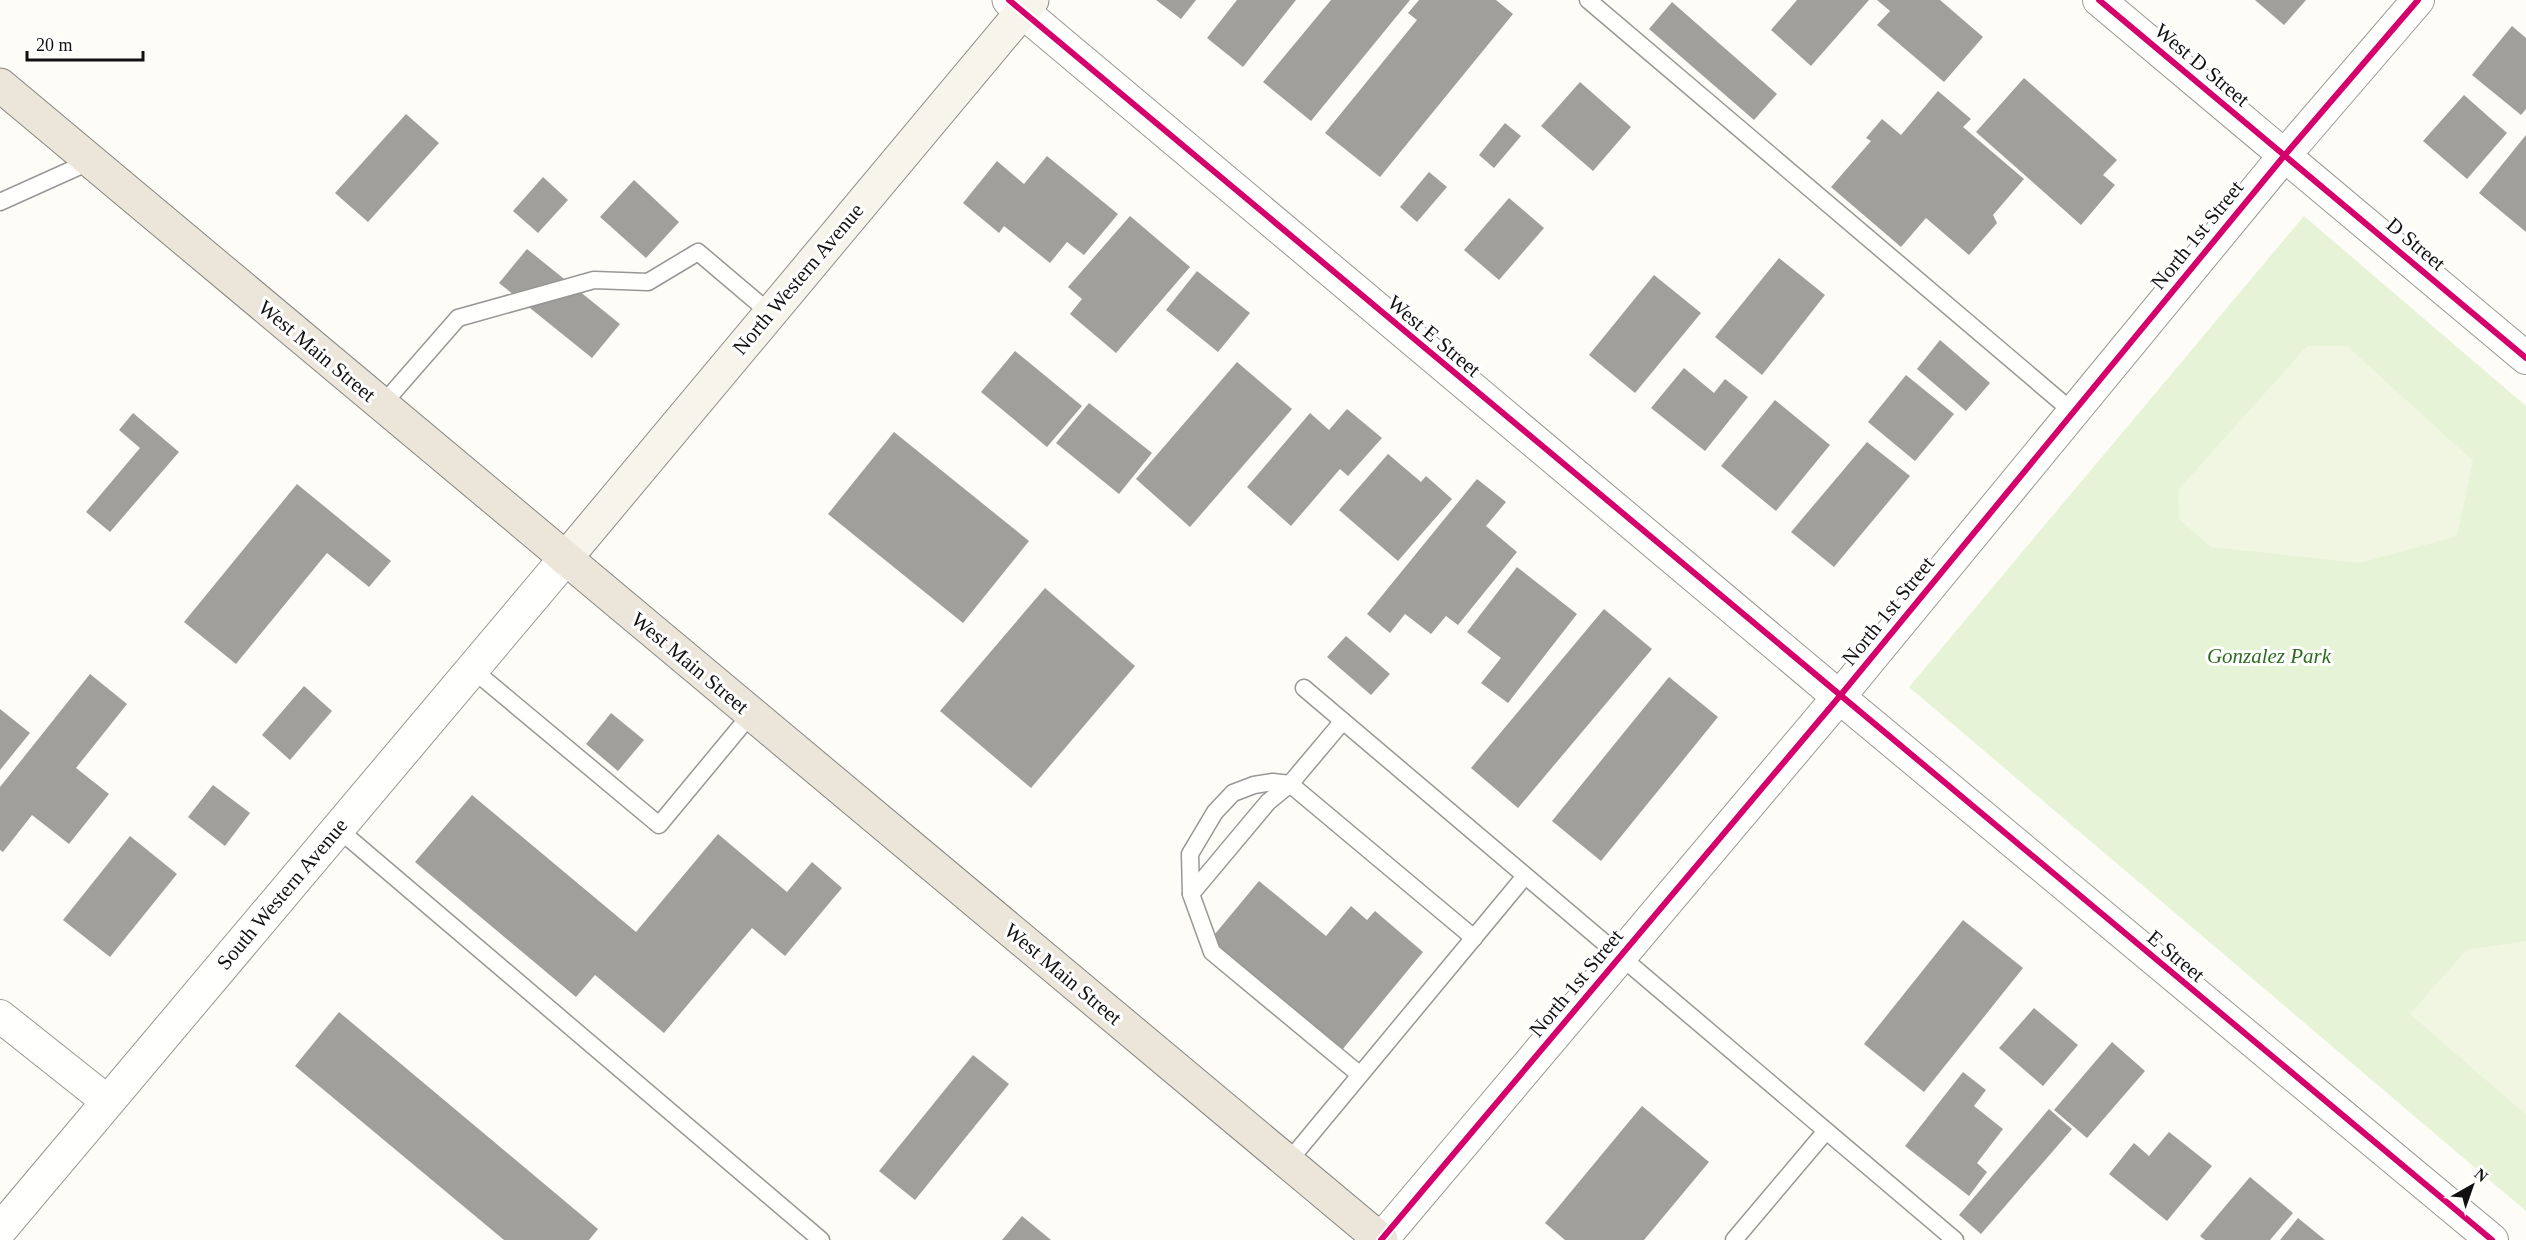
<svg xmlns="http://www.w3.org/2000/svg" width="2526" height="1240" font-family="Georgia,serif">
	<style>
		.green { fill: #e7f3d7 }
		.pitch { fill: #f0f6e1 }
		.building { fill: #a19f9c }
		.lines { fill: none; stroke-linecap: round; stroke-linejoin: round }
		.service-casing { stroke: #979795; stroke-width: 19 }
		.minor-casing { stroke: #979795; stroke-width: 34 }
		.tertiary-casing { stroke: #979795; stroke-width: 35 }
		.secondary-casing { stroke: #8e8d8b; stroke-width: 35 }
		.trunk-casing { stroke: #858482; stroke-width: 35 }
		.service { stroke: #fffffe; stroke-width: 16 }
		.minor { stroke: #fffffe; stroke-width: 32 }
		.tertiary { stroke: #fffffe; stroke-width: 33 }
		.secondary { stroke: #f6f4eb; stroke-width: 33 }
		.trunk { stroke: #ece5da; stroke-width: 33 }
		.cycleway-casing { stroke: #fff; stroke-width: 10 }
		.cycleway { stroke: #d6006c; stroke-width: 6 }
		.labels { text-anchor: middle; dominant-baseline: central; stroke-width: 6; stroke-linejoin: round; paint-order: stroke }
		.street-label { font-size: 21px; fill: #111; stroke: #fff }
		.park-label { font-size: 21px; font-style: italic; fill: #2f6b1f; stroke: #fff }
	</style>
	<rect width="100%" height="100%" fill="#fdfcf7"/>
	<polygon class="green" points="2304,216 2526,406 2526,1211 1909,687"/>
	<g class="pitch">
		<polygon points="2307,346 2347,346 2473,461 2457,536 2360,563 2211,547 2179,519 2178,490"/>
		<polygon points="2526,941 2526,1115 2410,1014 2466,950"/>
	</g>
	<g class="building">
		<polygon points="1156,0 1196,0 1181,19"/>
		<polygon points="1237,0 1296,0 1243,67 1207,38"/>
		<polygon points="1331,0 1410,0 1311,121 1263,82"/>
		<polygon points="1419,0 1496,0 1513,14 1380,177 1325,133 1417,20 1408,13"/>
		<polygon points="1797,0 1869,0 1811,66 1771,30"/>
		<polygon points="1877,0 1940,0 1983,37 1944,82 1877,25 1890,11"/>
		<polygon points="2255,0 2306,0 2284,25"/>
		<polygon points="1672,2 1777,94 1754,120 1649,29"/>
		<polygon points="2512,26 2526,38 2526,109 2521,115 2472,75"/>
		<polygon points="2024,78 2117,160 2103,175 2115,185 2081,225 1976,132"/>
		<polygon points="1580,82 1631,127 1593,171 1541,126"/>
		<polygon points="1938,91 1971,119 1963,127 2024,179 1993,215 1997,223 1969,255 1926,218 1901,247 1831,187 1871,141 1866,138 1882,119 1901,135"/>
		<polygon points="2464,95 2507,133 2467,179 2423,141"/>
		<polygon points="406,114 439,143 368,222 335,193"/>
		<polygon points="1505,123 1521,136 1494,168 1479,155"/>
		<polygon points="2526,135 2526,232 2479,193"/>
		<polygon points="1047,156 1118,214 1084,255 1067,242 1050,263 1004,226 999,233 963,203 997,161 1024,184"/>
		<polygon points="1429,172 1447,187 1417,222 1400,207"/>
		<polygon points="543,177 568,200 538,233 513,211"/>
		<polygon points="634,180 679,222 646,258 600,217"/>
		<polygon points="1509,198 1544,228 1499,280 1464,250"/>
		<polygon points="1130,216 1190,267 1116,353 1070,314 1082,299 1068,287"/>
		<polygon points="527,249 620,324 592,358 499,283"/>
		<polygon points="1779,258 1825,295 1762,375 1715,337"/>
		<polygon points="1197,271 1250,313 1218,352 1166,310"/>
		<polygon points="1654,275 1701,313 1635,393 1589,355"/>
		<polygon points="1940,340 1990,383 1966,411 1917,369"/>
		<polygon points="1015,351 1082,406 1047,447 981,392"/>
		<polygon points="1237,362 1292,409 1190,527 1136,479"/>
		<polygon points="1684,368 1714,393 1725,379 1748,397 1705,451 1651,408"/>
		<polygon points="1906,375 1954,414 1915,461 1868,422"/>
		<polygon points="1775,400 1830,445 1776,511 1721,466"/>
		<polygon points="1089,403 1152,453 1119,494 1056,443"/>
		<polygon points="1347,409 1382,438 1348,476 1340,469 1291,526 1247,487 1310,413 1329,430"/>
		<polygon points="133,413 179,452 110,532 86,512 140,448 119,430"/>
		<polygon points="894,432 1029,541 963,623 828,514"/>
		<polygon points="1867,442 1910,476 1834,567 1791,532"/>
		<polygon points="1388,454 1421,482 1426,476 1452,499 1398,561 1339,510"/>
		<polygon points="1477,479 1506,502 1486,526 1517,552 1458,625 1446,616 1431,634 1405,614 1390,633 1367,614"/>
		<polygon points="297,484 391,561 369,587 327,553 236,664 184,622"/>
		<polygon points="1517,567 1577,614 1508,703 1481,683 1501,658 1467,632"/>
		<polygon points="1045,588 1135,666 1031,788 940,711"/>
		<polygon points="1604,609 1652,649 1518,808 1471,768"/>
		<polygon points="1346,636 1390,674 1371,695 1327,657"/>
		<polygon points="90,674 127,704 76,768 109,794 69,844 32,815 3,852 0,850 0,787"/>
		<polygon points="1669,677 1718,717 1601,861 1552,821"/>
		<polygon points="304,686 332,711 290,760 262,735"/>
		<polygon points="0,709 30,733 0,770"/>
		<polygon points="611,713 644,740 618,771 586,744"/>
		<polygon points="213,785 250,813 225,846 188,817"/>
		<polygon points="472,795 636,932 718,834 787,892 812,862 842,888 785,956 752,928 664,1033 595,975 576,997 415,862"/>
		<polygon points="130,836 177,874 110,957 63,920"/>
		<polygon points="1259,881 1326,936 1351,906 1367,920 1375,911 1423,952 1342,1050 1210,940"/>
		<polygon points="1963,920 2023,968 1924,1092 1864,1044"/>
		<polygon points="2034,1008 2078,1045 2043,1086 1999,1048"/>
		<polygon points="339,1012 598,1229 589,1240 504,1240 295,1066"/>
		<polygon points="2112,1042 2145,1071 2087,1138 2054,1110"/>
		<polygon points="973,1055 1009,1084 915,1200 879,1171"/>
		<polygon points="1963,1072 1986,1090 1974,1106 2003,1129 1977,1163 1987,1172 1969,1196 1905,1146"/>
		<polygon points="1642,1106 1709,1162 1644,1240 1565,1240 1545,1223"/>
		<polygon points="2049,1109 2072,1129 1981,1234 1959,1215"/>
		<polygon points="2169,1132 2212,1166 2167,1221 2109,1174 2134,1143 2149,1156"/>
		<polygon points="2250,1177 2293,1213 2270,1240 2205,1240 2200,1236"/>
		<polygon points="1022,1216 1051,1240 1002,1240"/>
		<polygon points="2298,1218 2325,1240 2280,1240"/>
	</g>
	<g class="lines">
		<g class="service-casing">
			<g id="service">
				<polyline points="1588,0 2073,412"/>
				<polyline points="0,202 91,161"/>
				<polyline points="382,405 458,318 594,280 648,282 698,252 770,313"/>
				<polyline points="472,669 659,825 751,714"/>
				<polyline points="1304,688 1955,1240"/>
				<polyline points="337,828 821,1240"/>
				<polyline points="1191,894 1268,802 1290,784 1343,721"/>
				<polyline points="1359,1074 1212,952 1191,894 1190,854 1215,812 1233,793 1254,785 1273,782 1290,784 1474,938"/>
				<polyline points="1288,1162 1525,876"/>
				<polyline points="1734,1240 1826,1131"/>
			</g>
		</g>
		<g class="minor-casing">
			<g id="minor">
				<polyline points="2099,0 2526,358"/>
				<polyline points="2418,0 2284,156 1839,697 2492,1240"/>
				<polyline points="0,1016 107,1101"/>
			</g>
		</g>
		<g class="tertiary-casing">
			<g id="tertiary">
				<polyline points="1009,0 1839,697 1381,1240"/>
				<polyline points="0,1230 565,559"/>
			</g>
		</g>
		<g class="secondary-casing">
			<polyline id="secondary" points="565,559 1032,0"/>
		</g>
		<g class="trunk-casing">
			<polyline id="trunk" points="0,85 1381,1240"/>
		</g>
		<use href="#service" class="service"/>
		<use href="#minor" class="minor"/>
		<use href="#tertiary" class="tertiary"/>
		<use href="#secondary" class="secondary"/>
		<use href="#trunk" class="trunk"/>
		<g class="cycleway-casing">
			<g id="cycleway">
				<polyline points="1009,0 2492,1240"/>
				<polyline points="2099,0 2526,358"/>
				<polyline points="1381,1240 1839,697 2284,156 2418,0"/>
			</g>
		</g>
		<use href="#cycleway" class="cycleway"/>
	</g>
	<g class="labels">
		<g class="street-label">
			<text transform="translate(2202 65) rotate(40)">West D Street</text>
			<text transform="translate(2197 235) rotate(-51)">North 1st Street</text>
			<text transform="translate(2416 244) rotate(40)">D Street</text>
			<text transform="translate(798 279) rotate(-50)">North Western Avenue</text>
			<text transform="translate(1434 336) rotate(40)">West E Street</text>
			<text transform="translate(317 351) rotate(40)">West Main Street</text>
			<text transform="translate(1888 611) rotate(-51)">North 1st Street</text>
			<text transform="translate(690 663) rotate(40)">West Main Street</text>
			<text transform="translate(282 894) rotate(-50)">South Western Avenue</text>
			<text transform="translate(2176 956) rotate(40)">E Street</text>
			<text transform="translate(1063 974) rotate(40)">West Main Street</text>
			<text transform="translate(1576 983) rotate(-50)">North 1st Street</text>
		</g>
		<g class="park-label">
			<text x="2269" y="656">Gonzalez Park</text>
		</g>
	</g>
	<g transform="translate(2472 1186) rotate(40)" stroke="#ffffff" stroke-width="4.5" paint-order="stroke">
	<path d="M0-4.5L10 22L0 15L-10 22Z" fill="#111111"/>
	<text y="-9" font-size="16" font-weight="bold" text-anchor="middle" fill="#111111">N</text>
	</g>
	<path d="M27 51v9h116v-9" fill="none" stroke="#111111" stroke-width="3"/>
	<text x="36" y="51" font-size="18" fill="#111111" stroke="#ffffff" stroke-width="4.5" paint-order="stroke">20 m</text>
</svg>
